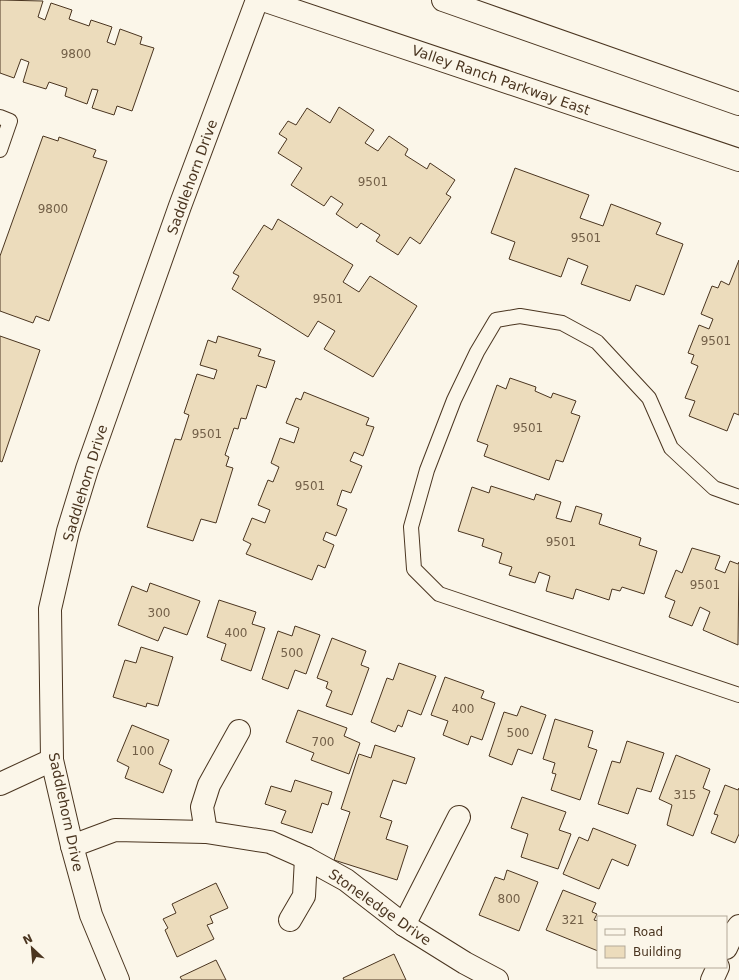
<svg xmlns="http://www.w3.org/2000/svg" width="739" height="980" font-family="'DejaVu Sans',sans-serif">
	<style>
		.building { fill: #ecdcbc; stroke: #4a3520 }
		.lines { fill: none; stroke-linecap: round; stroke-linejoin: round }
		.lane-casing { stroke: #4a3520; stroke-width: 16 }
		.street-casing { stroke: #4a3520; stroke-width: 24 }
		.secondary-casing { stroke: #4a3520; stroke-width: 24 }
		.lane { stroke: #fbf6e9; stroke-width: 14 }
		.street { stroke: #fbf6e9; stroke-width: 22 }
		.secondary { stroke: #fbf6e9; stroke-width: 22 }
		.labels { text-anchor: middle; dominant-baseline: central; stroke-width: 3; stroke-linejoin: round; paint-order: stroke }
		.number-label { font-size: 12px; fill: #725f47 }
		.street-label { font-size: 14px; fill: #4a3520; stroke: #fbf6e9 }
	</style>
	<rect width="100%" height="100%" fill="#fbf6e9"/>
	<g class="building">
		<polygon points="0,0 43,1 38,17 45,20 51,3 72,10 69,19 89,26 91,20 112,27 107,42 115,45 120,29 142,37 140,44 154,48 132,111 117,106 114,115 92,108 98,90 92,89 87,104 65,96 67,88 49,82 46,89 23,82 29,62 21,59 14,78 0,73"/>
		<polygon points="339,107 374,130 365,143 378,151 389,136 408,149 405,155 427,169 430,163 455,180 446,194 451,197 420,244 410,237 398,255 376,241 380,235 361,223 357,228 336,214 343,204 331,196 324,206 291,185 302,168 278,153 287,139 279,134 288,121 296,125 307,108 330,123"/>
		<polygon points="43,136 58,141 59,137 96,150 93,157 107,161 49,321 36,316 33,323 0,311 0,256"/>
		<polygon points="515,168 589,195 580,218 603,226 611,204 661,223 656,234 683,244 664,295 636,285 630,301 581,284 588,266 568,258 561,277 509,259 515,242 491,233"/>
		<polygon points="278,219 353,265 343,282 359,292 370,276 417,306 373,377 324,349 335,331 318,321 308,337 232,289 239,276 233,273 264,225 272,230"/>
		<polygon points="739,260 739,415 734,413 727,431 689,416 695,401 685,398 698,366 691,363 694,355 688,353 699,325 709,329 713,319 701,314 712,286 718,288 721,281 729,285"/>
		<polygon points="0,336 40,350 2,462 0,461"/>
		<polygon points="218,336 261,349 258,356 275,361 266,388 257,385 246,419 241,418 238,429 234,428 225,455 229,457 226,466 233,468 216,523 201,519 193,541 147,527 175,439 181,440 189,415 184,413 197,374 214,379 217,370 200,365 208,340 216,343"/>
		<polygon points="510,378 536,387 535,391 551,398 553,393 576,401 571,413 580,416 563,462 556,460 549,480 484,456 488,445 477,441 497,385 506,389"/>
		<polygon points="304,392 369,418 366,425 374,427 363,456 354,452 350,461 362,466 351,493 342,490 337,505 347,509 336,536 326,532 323,540 334,545 325,568 318,565 312,580 246,554 251,544 243,540 252,518 265,523 270,510 258,505 268,480 273,482 279,467 271,463 280,438 294,443 299,428 286,423 296,398 301,400"/>
		<polygon points="491,486 534,500 536,494 561,502 556,518 571,522 576,506 602,514 599,524 641,538 639,545 657,551 644,594 622,587 620,591 612,589 609,600 576,589 573,599 546,591 550,576 539,572 535,583 509,575 512,567 499,563 502,553 482,546 484,539 458,531 472,487 489,493"/>
		<polygon points="692,548 720,556 715,569 725,573 730,561 738,564 739,562 738,645 703,630 710,612 700,607 692,626 669,617 675,601 665,597 676,570 682,573"/>
		<polygon points="150,583 200,601 187,635 164,627 158,641 118,625 132,586 147,592"/>
		<polygon points="219,600 256,612 252,624 265,628 251,671 221,660 226,644 207,637"/>
		<polygon points="295,626 320,635 306,674 295,670 288,689 262,679 278,631 292,636"/>
		<polygon points="332,638 366,651 361,665 369,668 352,715 326,706 332,691 326,688 328,682 317,678"/>
		<polygon points="141,647 173,657 158,706 147,703 146,707 113,697 125,660 136,663"/>
		<polygon points="399,663 436,676 421,715 408,710 402,727 398,725 395,732 371,722 387,678 393,680"/>
		<polygon points="445,677 484,691 481,698 495,703 482,740 471,736 468,745 443,735 448,721 431,715"/>
		<polygon points="521,706 546,715 532,754 518,749 512,765 489,756 504,712 517,716"/>
		<polygon points="298,710 347,728 344,736 360,743 349,774 311,760 314,753 286,742"/>
		<polygon points="555,719 593,731 588,747 597,750 580,800 551,790 556,774 552,773 555,763 543,759"/>
		<polygon points="132,725 169,740 159,764 172,770 163,793 125,778 129,767 117,761"/>
		<polygon points="627,741 664,753 651,792 637,788 628,814 598,804 612,761 620,763"/>
		<polygon points="375,745 415,758 406,784 393,780 380,817 392,821 386,839 408,846 397,880 334,860 350,812 341,809 359,754 371,758"/>
		<polygon points="676,755 710,769 703,788 710,791 693,836 667,825 672,805 659,799"/>
		<polygon points="295,780 332,792 328,805 322,803 312,833 281,823 286,811 265,804 271,786 291,792"/>
		<polygon points="725,785 738,790 739,788 739,834 735,843 711,833 718,815 714,814"/>
		<polygon points="522,797 566,812 559,830 571,834 558,869 521,857 528,834 511,828"/>
		<polygon points="593,828 636,845 628,866 612,859 599,889 563,874 579,837 588,841"/>
		<polygon points="507,870 538,882 519,931 479,915 495,877 504,880"/>
		<polygon points="216,883 228,908 210,916 213,923 207,925 214,939 177,957 165,930 168,928 163,919 176,913 172,904"/>
		<polygon points="563,890 596,903 592,912 597,914 594,920 598,921 598,951 546,930"/>
		<polygon points="394,954 406,980 344,980 343,978"/>
		<polygon points="216,960 226,980 182,980 180,977"/>
	</g>
	<g class="lines">
		<g class="lane-casing">
			<g id="lane">
				<polyline points="0,117 10,121 0,150"/>
				<polyline points="739,497 714,488 671,448 649,398 597,342 562,323 520,316 496,320 477,352 454,400 427,470 411,527 414,569 439,594 739,695"/>
			</g>
		</g>
		<g class="street-casing">
			<g id="street">
				<polyline points="0,784 52,760"/>
				<polyline points="206,832 202,807 209,785 239,731"/>
				<polyline points="72,846 115,830 206,832 270,842 306,858 346,880 404,925 465,963 497,980"/>
				<polyline points="290,920 304,896 306,858"/>
				<polyline points="404,925 459,817"/>
				<polyline points="726,948 731,937 739,926"/>
				<polyline points="712,980 718,967"/>
			</g>
		</g>
		<g class="secondary-casing">
			<g id="secondary">
				<polyline points="263,0 739,160"/>
				<polyline points="443,0 739,104"/>
				<polyline points="118,980 91,915 72,846 52,760 50,609 68,531 87,469 180,206 257,0"/>
			</g>
		</g>
		<use href="#lane" class="lane"/>
		<use href="#street" class="street"/>
		<use href="#secondary" class="secondary"/>
	</g>
	<g class="labels">
		<g class="number-label">
			<text x="76" y="54">9800</text>
			<text x="373" y="182">9501</text>
			<text x="53" y="209">9800</text>
			<text x="586" y="238">9501</text>
			<text x="328" y="299">9501</text>
			<text x="716" y="341">9501</text>
			<text x="528" y="428">9501</text>
			<text x="207" y="434">9501</text>
			<text x="310" y="486">9501</text>
			<text x="561" y="542">9501</text>
			<text x="705" y="585">9501</text>
			<text x="159" y="613">300</text>
			<text x="236" y="633">400</text>
			<text x="292" y="653">500</text>
			<text x="463" y="709">400</text>
			<text x="518" y="733">500</text>
			<text x="323" y="742">700</text>
			<text x="143" y="751">100</text>
			<text x="685" y="795">315</text>
			<text x="509" y="899">800</text>
			<text x="573" y="920">321</text>
		</g>
		<g class="street-label">
			<text transform="translate(501 80) rotate(19)">Valley Ranch Parkway East</text>
			<text transform="translate(192 177) rotate(-70)">Saddlehorn Drive</text>
			<text transform="translate(85 483) rotate(-73)">Saddlehorn Drive</text>
			<text transform="translate(66 812) rotate(78)">Saddlehorn Drive</text>
			<text transform="translate(380 907) rotate(35)">Stoneledge Drive</text>
		</g>
	</g>
	<rect x="597" y="916" width="130" height="52" fill="#fbf6e9" stroke="#b4a999"/>
	<rect x="605" y="929" width="20" height="6" fill="#fbf6e9" stroke="#b4a999"/>
	<text x="633" y="936" font-size="12" fill="#4a3520">Road</text>
	<rect x="605" y="946" width="20" height="12" fill="#ecdcbc" stroke="#b4a999"/>
	<text x="633" y="956" font-size="12" fill="#4a3520">Building</text>
	<g transform="translate(32 948) rotate(334)" stroke="#fbf6e9" stroke-width="3" paint-order="stroke">
	<path d="M0-3L7 15L0 10L-7 15Z" fill="#4a3520"/>
	<text y="-6" font-size="11" font-weight="bold" text-anchor="middle" fill="#4a3520">N</text>
	</g>
</svg>
